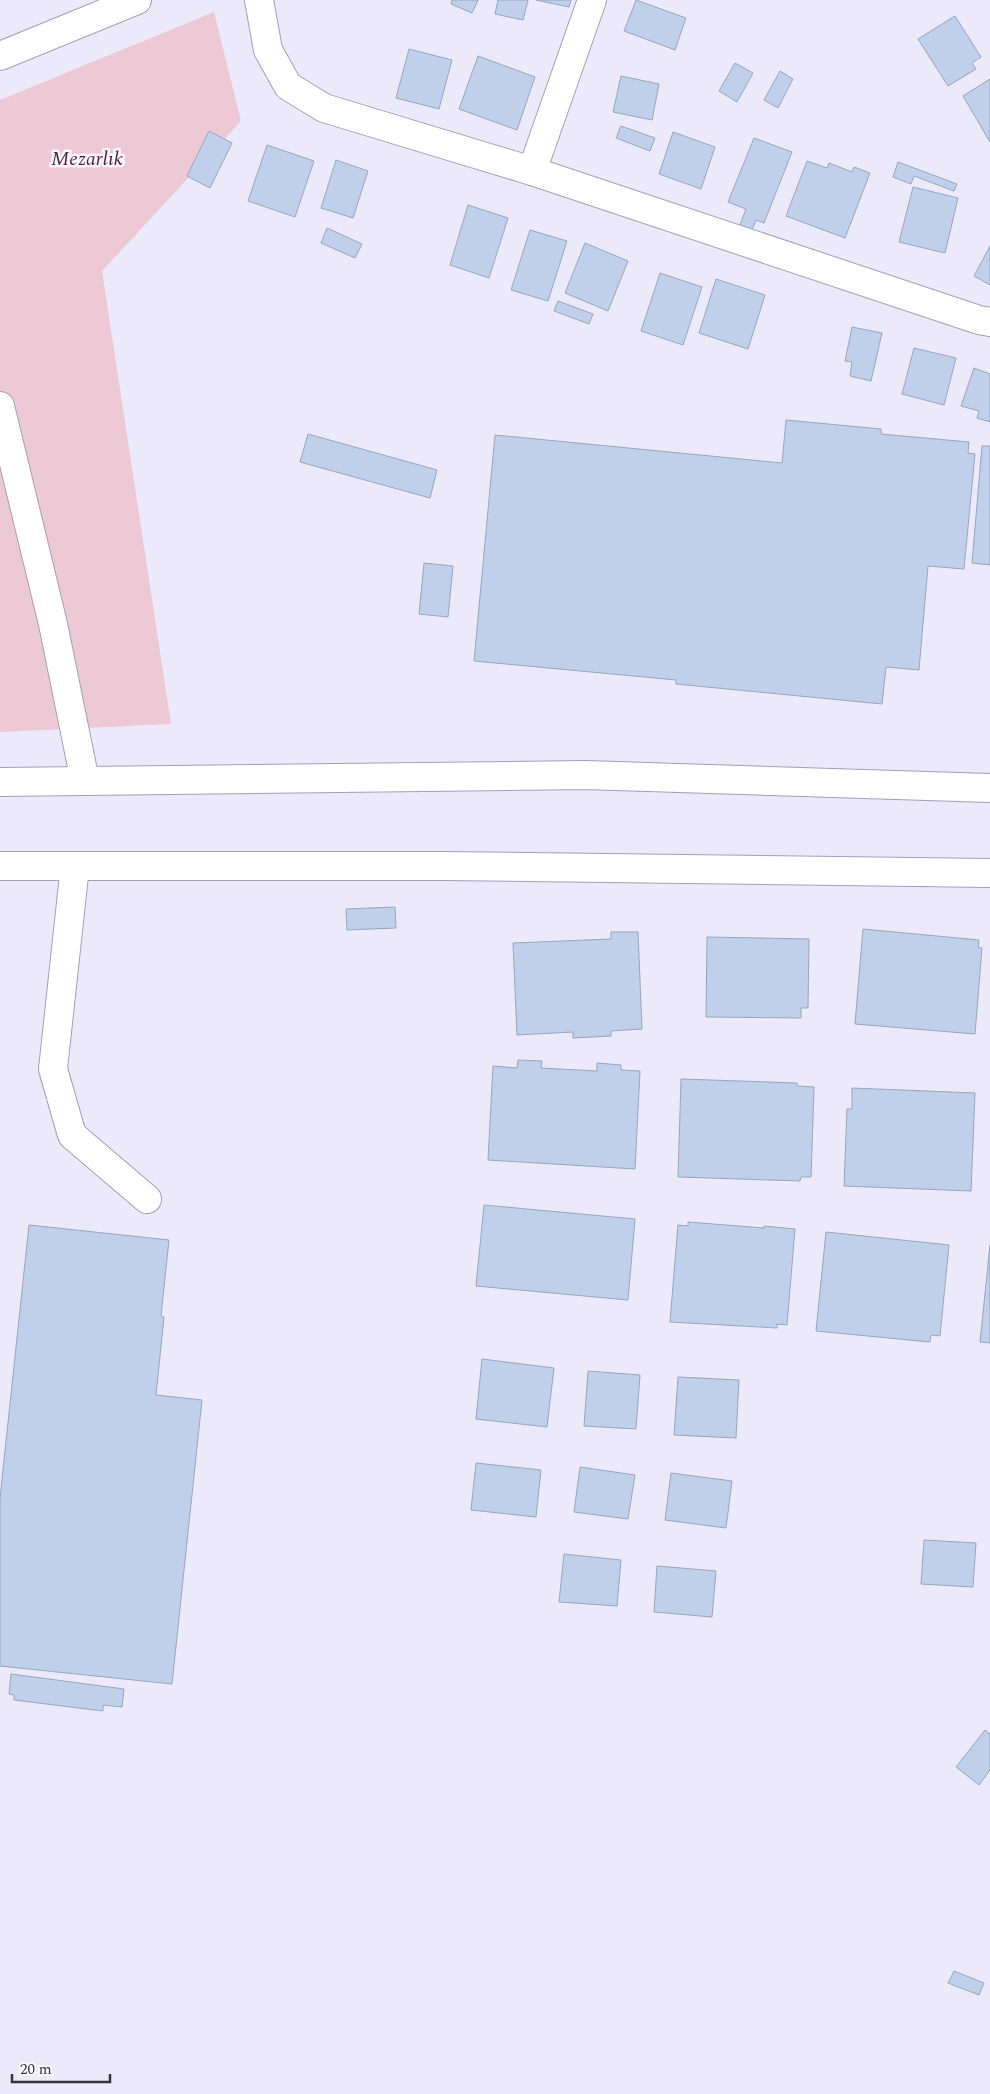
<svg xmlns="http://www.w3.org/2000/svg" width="990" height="2094" font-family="Spectral,serif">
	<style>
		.green { fill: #ecc9d4 }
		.building { fill: #c0d0ea; stroke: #97a6bf }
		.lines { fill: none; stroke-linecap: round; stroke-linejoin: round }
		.minor-casing { stroke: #a39fbb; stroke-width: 30 }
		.minor { stroke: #fff; stroke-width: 28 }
		.labels { text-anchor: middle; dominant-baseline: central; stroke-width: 5; stroke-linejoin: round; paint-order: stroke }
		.park-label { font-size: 20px; font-style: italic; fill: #581b35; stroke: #f9f8fe }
	</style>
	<rect width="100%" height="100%" fill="#ece9fb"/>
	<polygon class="green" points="214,12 241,121 102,271 171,724 0,732 0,100"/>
	<g class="building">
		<polygon points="452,0 478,0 472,13 451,4"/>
		<polygon points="498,0 528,0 523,20 495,14"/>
		<polygon points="536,0 571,0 569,7"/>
		<polygon points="636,0 686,18 675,50 624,31"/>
		<polygon points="955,16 981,57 972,63 976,69 948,86 918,39"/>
		<polygon points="409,49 452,60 439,109 396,98"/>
		<polygon points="478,56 535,77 517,130 459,109"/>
		<polygon points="735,63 753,73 737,102 719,91"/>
		<polygon points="780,71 793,79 778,108 764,100"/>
		<polygon points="621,76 659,84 652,120 613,112"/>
		<polygon points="990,79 990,142 963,96"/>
		<polygon points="621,126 655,138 650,151 616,138"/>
		<polygon points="209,131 232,143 210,188 187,176"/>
		<polygon points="673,132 715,147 701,189 659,174"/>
		<polygon points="754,138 792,152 764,223 756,220 750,235 738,230 746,209 728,202"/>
		<polygon points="267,145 314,161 295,217 248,201"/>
		<polygon points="336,160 368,171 353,218 321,208"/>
		<polygon points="807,161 827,168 829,163 852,172 854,167 870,173 845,238 786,216"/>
		<polygon points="898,162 957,184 954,191 914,176 911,184 893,177"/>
		<polygon points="913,187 958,198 945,253 899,242"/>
		<polygon points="468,205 508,218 489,278 450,265"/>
		<polygon points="327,228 362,244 355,258 321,243"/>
		<polygon points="530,230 567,241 548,301 511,290"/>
		<polygon points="585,243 628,261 608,311 565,293"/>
		<polygon points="990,246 990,285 974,276"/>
		<polygon points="660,273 702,287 683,345 641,331"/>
		<polygon points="716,279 765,295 748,349 699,333"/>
		<polygon points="558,301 593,314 589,324 554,311"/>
		<polygon points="852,327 882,333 871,381 850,376 852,362 845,361"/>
		<polygon points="914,348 956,358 944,405 902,394"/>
		<polygon points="974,368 990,374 990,422 977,418 979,411 961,406"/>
		<polygon points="786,420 881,429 881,434 969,442 968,453 975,454 964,569 928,566 919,670 886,667 882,704 676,684 676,680 474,661 495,435 782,463"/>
		<polygon points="308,434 437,470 430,498 300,462"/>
		<polygon points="982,446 990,446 990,565 972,563"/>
		<polygon points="424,563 453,566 448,617 419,614"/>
		<polygon points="395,907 396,928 347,930 346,909"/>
		<polygon points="863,929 979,940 978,947 982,948 975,1034 855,1024"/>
		<polygon points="611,932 638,932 642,1029 611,1031 611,1036 573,1038 573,1032 517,1035 513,943 611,939"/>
		<polygon points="707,937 809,939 808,1008 801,1008 801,1018 706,1017"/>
		<polygon points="518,1060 542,1061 541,1068 597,1071 597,1063 621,1065 621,1070 640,1071 635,1169 488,1160 493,1066 517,1068"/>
		<polygon points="681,1079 797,1083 797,1086 814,1087 811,1177 801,1177 800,1181 678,1177"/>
		<polygon points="852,1088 975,1093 971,1191 844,1186 847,1109 852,1109"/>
		<polygon points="484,1205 635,1219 628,1300 476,1286"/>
		<polygon points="688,1222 764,1228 764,1226 795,1229 787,1325 777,1324 777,1328 670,1322 678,1225 688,1226"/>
		<polygon points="29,1225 169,1240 161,1316 164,1317 156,1395 202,1400 172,1684 0,1666 0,1498"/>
		<polygon points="826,1232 949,1245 940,1336 931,1335 930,1342 816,1331"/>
		<polygon points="990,1245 990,1343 980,1342"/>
		<polygon points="482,1359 554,1368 547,1427 476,1419"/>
		<polygon points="588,1371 640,1375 636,1429 584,1426"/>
		<polygon points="678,1377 739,1380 736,1438 674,1435"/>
		<polygon points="476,1463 541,1470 536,1517 471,1510"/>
		<polygon points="580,1467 635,1475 628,1519 574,1512"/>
		<polygon points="671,1473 732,1481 726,1528 665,1520"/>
		<polygon points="924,1540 976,1543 973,1587 921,1584"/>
		<polygon points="564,1554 621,1560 617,1606 559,1602"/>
		<polygon points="657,1566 716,1571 712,1617 654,1612"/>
		<polygon points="11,1674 124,1689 122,1707 103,1705 103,1711 14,1700 14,1695 9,1694"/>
		<polygon points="985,1730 990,1734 990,1770 979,1785 956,1767"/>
		<polygon points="954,1971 984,1983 979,1995 948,1983"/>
	</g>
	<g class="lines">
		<g class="minor-casing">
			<g id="minor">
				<polyline points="259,0 268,50 288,86 324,108 532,171 979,320 990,322"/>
				<polyline points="0,56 137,0"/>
				<polyline points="532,171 592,0"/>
				<polyline points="0,406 53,624 85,781"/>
				<polyline points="0,782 585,775 990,788"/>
				<polyline points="0,866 443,866 990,873"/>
				<polyline points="75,866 53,1069 72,1135 147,1199"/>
			</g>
		</g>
		<use href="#minor" class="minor"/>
	</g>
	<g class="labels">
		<g class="park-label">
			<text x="87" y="159">Mezarlık</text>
		</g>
	</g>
	<path d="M12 2074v8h98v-8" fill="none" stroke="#35333e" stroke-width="2.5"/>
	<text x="20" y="2074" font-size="15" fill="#35333e" stroke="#f9f8fe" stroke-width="4" paint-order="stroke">20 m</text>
</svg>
